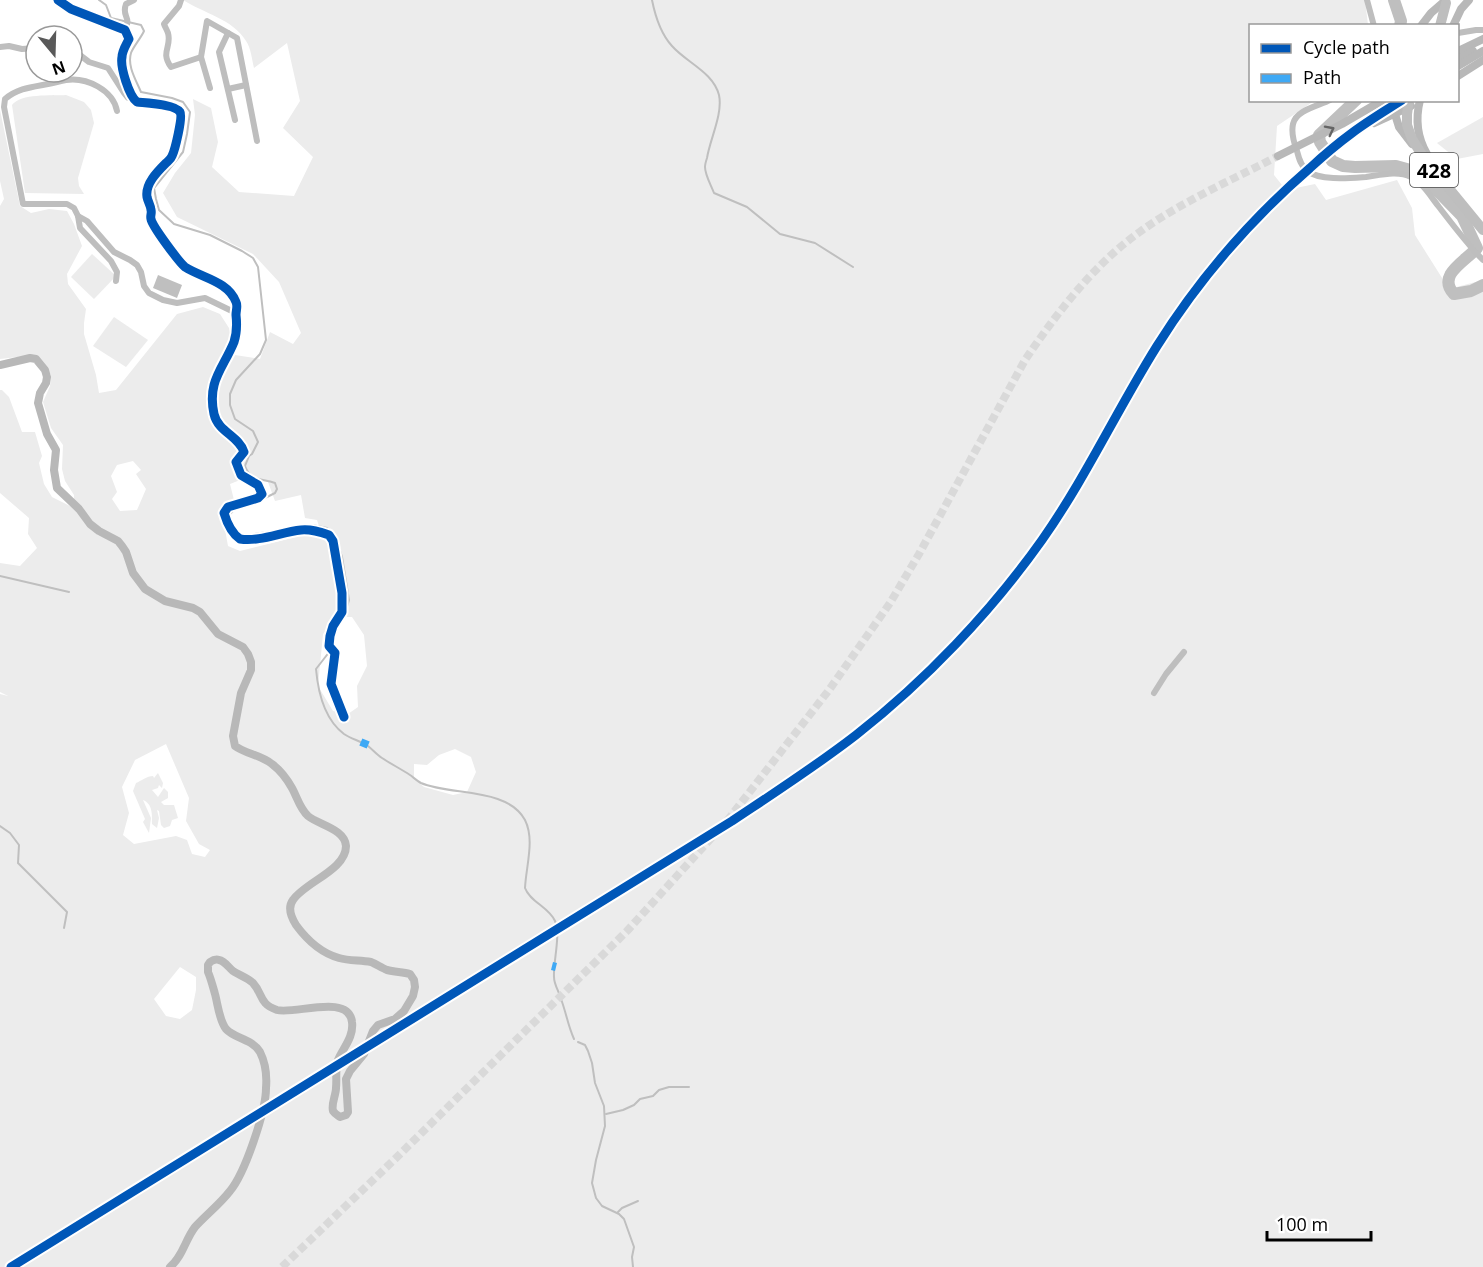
<svg xmlns="http://www.w3.org/2000/svg" width="1483" height="1267" font-family="'Open Sans',sans-serif">
	<style>
		.green { fill: #ececec; fill-rule: evenodd }
		.water { fill: #bfbfbf }
		.lines { fill: none; stroke-linecap: round; stroke-linejoin: round }
		.stream { stroke: #bfbfbf; stroke-width: 2 }
		.river { stroke: #bfbfbf; stroke-width: 12 }
		.secondary-tunnel { stroke: #d9d9d9; stroke-width: 8; stroke-dasharray: 8 4; stroke-linecap: butt }
		.street { stroke: #bebebe; stroke-width: 6 }
		.secondary { stroke: #b8b8b8; stroke-width: 8 }
		.highway { stroke: #bebebe; stroke-width: 10 }
		.quiet { stroke: #3fa9f5; stroke-width: 8; stroke-dasharray: 15 8; stroke-linecap: butt }
		.cycleway-casing { stroke: #fff; stroke-width: 13 }
		.cycleway { stroke: #0057b8; stroke-width: 9 }
		.oneway { stroke: #656565 }
		.labels { text-anchor: middle; dominant-baseline: central; stroke-width: 5; stroke-linejoin: round; paint-order: stroke }
		.shield { fill: #fff; stroke: #4c4c4c; stroke-width: 1.5 }
		.shield-label { font-size: 20px; font-weight: bold; fill: #000 }
	</style>
	<rect width="100%" height="100%" fill="#fff"/>
	<g class="green">
		<path d="M183 0H1365L1368 25 1250 26V100L1314 101 1277 126 1274 175 1286 190 1315 184 1326 200 1397 180 1412 208 1415 235 1449 289 1483 280V1267H0V694L8 696 0 692V563L20 566 37 548 28 534 29 518 0 493V390H2L9 397 22 432H35L42 456 39 463 44 484 52 497 74 508V495L65 481 62 469 63 445 51 428 43 402 50 386 51 375 44 363 35 355 0 359V206L4 199 0 181V110L20 206 31 213 49 209 67 211 74 224 82 246 67 274 68 284 86 309 84 323V334L96 375 99 393 116 390 177 314 203 307 220 314 229 328 235 355 260 359 270 332 293 344 301 333 279 282 253 254 177 217 163 193 175 173 191 153 195 115 193 99 211 108 218 142 212 167 239 192 294 196 313 157 283 128 300 101 287 43 254 68C252 60 251 48 246 41 233 19 203 13 183 0ZM133 461 141 470 136 474 146 489 137 510 120 511 112 499 117 492 111 476 117 465ZM250 476 268 482 275 501 301 495 305 518 317 520 322 535 300 536 240 551 228 546 221 507 234 500 230 484ZM339 617H352L364 635 367 666 357 686 358 707 348 714 333 711 318 686 323 634ZM166 744 189 798 186 821 199 844 210 850 205 857 192 854 187 840 176 836 134 844 123 835 129 813 122 787 135 760ZM455 749 471 757 476 772 467 792 453 795 424 787 414 778V764L427 765 439 755ZM180 967 196 977V990L192 1010 180 1019 166 1016 154 999Z"/>
		<path d="M66 95 84 102 91 110 94 123 78 178 79 186 84 194 25 193 12 105C21 93 51 96 66 95Z"/>
		<polygon points="1483,117 1483,154 1457,159 1437,143"/>
		<polygon points="92,254 116,276 94,299 71,277"/>
		<polygon points="114,317 148,340 126,367 93,346"/>
		<path d="M158 773 163 783 162 788 159 785 158 788 152 790 158 797 164 788 168 792V798L161 802 164 805H174L178 818 172 820 170 826 164 828 161 825 159 811 157 810 159 818 157 828 152 824C152 815 153 804 143 800L151 818 149 833 143 822 145 819 133 791 136 783C141 781 147 776 153 776L154 778Z"/>
	</g>
	<polygon class="water" points="158,275 182,285 177,298 153,288"/>
	<g class="lines">
		<g class="stream">
			<path d="M99 0 106 5 111 18 141 25 144 31C141 38 133 47 131 53 127 66 136 80 141 92L172 98 183 102 190 112 187 134 183 152 154 188 156 199 159 210 174 224 210 235 242 251 253 258 258 267 266 340 260 354 236 380 230 394V405L235 419 253 431 258 442 252 454 249 456 245 466C251 482 261 478 275 483L277 489 275 493 259 501"/>
			<path d="M652 0C655 15 661 34 672 46 687 63 713 72 719 95 723 114 710 139 707 158 706 161 705 164 705 167 705 175 711 185 714 193L747 207 780 234 815 243 853 267"/>
			<polyline points="238,534 230,519 230,514 235,509 248,504"/>
			<path d="M242 536 312 525 327 528 335 535 342 557 349 600 346 610 337 629 333 644 330 651 316 669C318 692 324 719 344 734 351 739 361 741 368 746 373 750 377 755 382 758 391 764 401 769 410 775 413 777 417 781 421 783 451 796 507 787 525 820 535 840 526 866 525 888 530 902 549 907 555 921 561 935 553 962 554 977 554 985 559 991 561 999 566 1012 568 1026 574 1039"/>
			<polyline points="0,576 69,592"/>
			<polyline points="0,826 10,833 19,845 18,863 67,912 64,928"/>
			<polyline points="578,1042 585,1045 588,1051 592,1063 595,1083 604,1106 605,1126 596,1160 592,1183 596,1198 602,1206 619,1214 624,1219 634,1247 632,1257 633,1267"/>
			<polyline points="606,1114 623,1110 634,1105 640,1099 653,1096 659,1090 669,1087 689,1087"/>
			<polyline points="618,1212 622,1208 638,1201"/>
		</g>
		<g class="river">
			<polyline points="1394,0 1401,21 1400,26"/>
			<path d="M1356 100 1319 135 1320 142 1332 161 1343 166 1355 167 1396 166 1414 171 1428 181 1462 216 1477 248C1466 261 1436 275 1454 294L1471 291 1483 285"/>
		</g>
		<g class="secondary-tunnel">
			<path d="M727 821 829 690 890 603 919 554 1025 360C1057 313 1094 264 1141 231 1183 201 1232 180 1278 156"/>
			<path d="M11 1267 732 821C774 793 816 766 855 736 902 699 944 657 983 613 1004 589 1024 565 1043 539 1086 477 1117 407 1158 344 1196 287 1238 234 1288 187"/>
			<polyline points="282,1267 395,1159 627,931 714,835"/>
		</g>
		<g class="street">
			<path d="M58 0 71 9 125 30 129 39C126 45 122 51 122 57 120 67 129 96 137 102 146 103 175 104 180 112 183 117 175 150 172 156 171 159 168 161 166 163 157 172 145 184 147 197 148 202 151 206 151 210 152 213 150 216 151 219 152 226 179 262 185 267 202 278 228 281 236 302 238 306 236 310 236 315 237 324 237 333 234 342 223 369 207 381 214 414 218 432 239 436 244 452L236 462 241 475 258 485 262 494 258 498 228 507 224 513C227 523 231 533 240 539 260 542 281 532 301 530 311 529 320 532 329 535L333 541 342 593V612L333 626 330 636 329 646 335 653 331 684 344 717"/>
			<path d="M181 0 179 6 164 24C165 27 167 30 168 33 172 47 160 52 171 67L201 57 207 21 237 38 257 141"/>
			<polyline points="1367,0 1374,26"/>
			<path d="M125 30C132 16 121 17 126 4L134 0"/>
			<polyline points="228,33 219,52 235,120"/>
			<polyline points="1458,33 1476,30 1483,30"/>
			<polyline points="0,47 9,46 22,49 36,48"/>
			<polyline points="72,49 89,62 108,68 124,93 128,98 132,98"/>
			<polyline points="201,57 210,88"/>
			<polyline points="228,89 246,85"/>
			<path d="M1330 100C1318 106 1296 110 1293 124 1291 133 1294 143 1297 151 1299 159 1301 166 1307 171 1320 181 1351 178 1366 177 1380 175 1398 170 1411 177 1423 183 1431 197 1439 207 1453 225 1467 244 1483 260"/>
			<path d="M117 111C113 90 87 77 66 80 60 81 54 83 48 84 32 87 18 88 5 99L4 107 23 204H67L74 208 78 216 87 221 114 252 130 260 137 265 141 272 144 286 149 293 163 300 177 303 205 298 236 313"/>
			<polyline points="78,216 80,228 111,261 117,272 116,281"/>
			<polyline points="1154,693 1166,674 1184,652"/>
		</g>
		<g class="secondary">
			<polyline points="1421,26 1431,13 1446,0"/>
			<polyline points="1453,26 1461,9 1469,0"/>
			<polyline points="1458,51 1483,39"/>
			<polyline points="1458,59 1473,51"/>
			<polyline points="1458,66 1483,51"/>
			<polyline points="1458,76 1483,60"/>
			<path d="M1420 100C1415 120 1417 137 1427 154"/>
			<polyline points="1394,111 1399,127 1412,144"/>
			<polyline points="1374,123 1411,106"/>
			<polyline points="1278,156 1342,124 1383,100"/>
			<polyline points="1288,187 1339,143 1369,121 1402,100"/>
			<path d="M0 365 30 358 36 359 45 370 47 377 46 383 40 393 38 403 47 434 56 450 54 470 57 488 79 509 90 524 99 531 118 541 122 546 126 552 133 573 145 589 165 601 193 608 200 612 218 634 243 647 248 654 251 662V670L241 693 233 736 235 746C246 754 261 755 272 764 280 770 287 779 292 788 297 797 300 809 308 816 319 825 345 829 346 846 346 870 305 882 293 900 287 908 291 917 296 925 307 940 321 953 339 958 349 961 360 960 371 962 376 964 382 968 387 970 395 972 403 972 410 974L414 980 415 987 413 996 404 1011 395 1019 378 1025 373 1031 364 1054 350 1071 346 1079 348 1112 346 1115 340 1117C337 1115 335 1114 333 1111 331 1104 336 1095 336 1088 337 1079 335 1069 338 1060 343 1048 354 1037 352 1022 349 993 294 1015 277 1010 259 1004 263 994 253 983 248 978 239 975 233 971 229 968 225 961 219 960 216 959 213 960 210 962L208 965V972C211 979 213 987 215 994 218 1005 219 1020 226 1029 235 1039 251 1038 260 1052 265 1062 267 1076 266 1088 266 1111 245 1173 230 1191 220 1204 206 1215 195 1227 185 1240 183 1256 170 1267"/>
		</g>
		<g class="highway">
			<polyline points="1440,26 1446,3"/>
			<polyline points="1409,100 1407,114 1407,125 1412,139 1424,158 1483,230"/>
		</g>
		<g class="quiet">
			<polyline points="363,747 366,740"/>
			<polyline points="552,966 556,967"/>
		</g>
		<g class="cycleway-casing">
			<g id="cycleway">
				<path d="M58 0 71 9 125 30 129 39C126 45 122 51 122 57 120 67 129 96 137 102 146 103 175 104 180 112 183 117 175 150 172 156 171 159 168 161 166 163 157 172 145 184 147 197 148 202 151 206 151 210 152 213 150 216 151 219 152 226 179 262 185 267 202 278 228 281 236 302 238 306 236 310 236 315 237 324 237 333 234 342 223 369 207 381 214 414 218 432 239 436 244 452L236 462 241 475 258 485 262 494 258 498 228 507 224 513C227 523 231 533 240 539 260 542 281 532 301 530 311 529 320 532 329 535L333 541 342 593V612L333 626 330 636 329 646 335 653 331 684 344 717"/>
				<path d="M11 1267 732 821C774 793 816 766 856 735 925 681 991 612 1042 540 1085 479 1117 410 1157 346 1199 279 1250 220 1310 168 1323 156 1337 144 1352 133 1368 121 1385 111 1402 100"/>
			</g>
		</g>
		<use href="#cycleway" class="cycleway"/>
	</g>
	<defs><path id="oneway-chevron" d="M-2-3.5L2.5 0L-2 3.5" fill="none" stroke-width="1.6" stroke-linecap="round" stroke-linejoin="round" transform="scale(1.5)"/></defs>
	<use class="oneway" href="#oneway-chevron" transform="translate(1330 130) rotate(-27)"/>
	<g class="labels">
		<rect class="shield" x="1410" y="153" width="48" height="34" rx="4.5"/>
		<g class="shield-label">
			<text x="1434" y="170">428</text>
		</g>
	</g>
	<rect x="1249" y="24" width="210" height="78" fill="#ffffff" stroke="#999999" stroke-width="1.5"/>
	<rect x="1261" y="44" width="30" height="9" fill="#0057b8" stroke="#999999" stroke-width="1.5"/>
	<text x="1303" y="54" font-size="18" fill="#000000">Cycle path</text>
	<rect x="1261" y="74" width="30" height="9" fill="#3fa9f5" stroke="#999999" stroke-width="1.5"/>
	<text x="1303" y="84" font-size="18" fill="#000000">Path</text>
	<g transform="translate(54 54) rotate(161)"><circle r="28" fill="#ffffff" stroke="#999999" stroke-width="1.5"/>
	<path d="M0-4.5L10 22L0 15L-10 22Z" fill="#595959"/>
	<text y="-9" font-size="16" font-weight="bold" text-anchor="middle" fill="#000000">N</text>
	</g>
	<path d="M1267 1231v9h104v-9" fill="none" stroke="#000000" stroke-width="3"/>
	<text x="1276" y="1231" font-size="18" fill="#000000" stroke="#ffffff" stroke-width="4.5" paint-order="stroke">100 m</text>
</svg>
